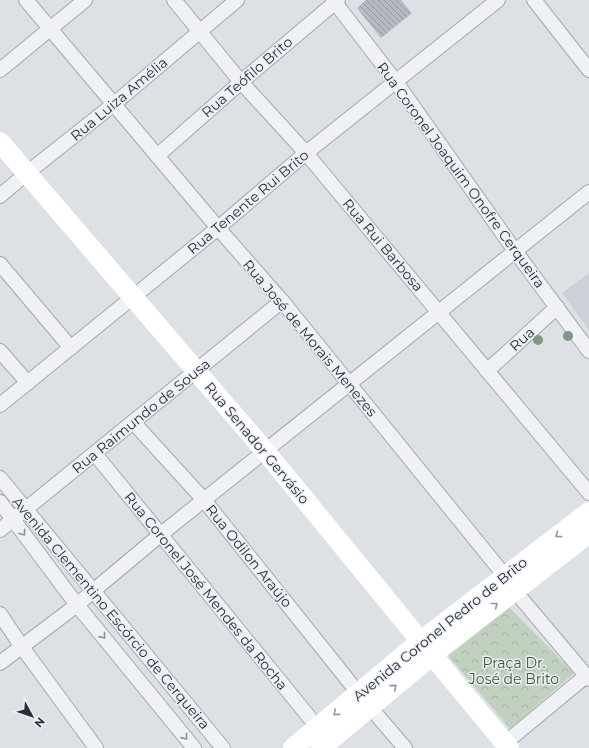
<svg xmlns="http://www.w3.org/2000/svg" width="589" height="748" font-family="Montserrat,sans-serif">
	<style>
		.built { fill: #ccd0d8 }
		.forest { fill: url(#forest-crowns) }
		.building { fill: url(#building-back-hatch) }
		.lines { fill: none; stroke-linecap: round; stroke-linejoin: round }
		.street-casing { stroke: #a3a8b0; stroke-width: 16 }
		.street { stroke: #f0f1f5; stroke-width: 14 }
		.secondary { stroke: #fff; stroke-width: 20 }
		.tree { fill: #839585 }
		.oneway { stroke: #8c9098 }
		.oneway2 { stroke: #94969e }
		.labels { text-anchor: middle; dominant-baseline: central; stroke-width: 3; stroke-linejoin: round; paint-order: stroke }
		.street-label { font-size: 14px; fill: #282e3c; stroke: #edeff4 }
		.park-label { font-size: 14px; fill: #3a5736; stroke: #edeff4 }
	</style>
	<defs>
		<pattern id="forest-crowns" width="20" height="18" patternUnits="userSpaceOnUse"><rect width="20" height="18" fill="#c2d0bf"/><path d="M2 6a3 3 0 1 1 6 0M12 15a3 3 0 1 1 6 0" fill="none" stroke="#a7b3a5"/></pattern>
		<pattern id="building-back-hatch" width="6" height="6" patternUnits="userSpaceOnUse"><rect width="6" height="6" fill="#b5bac3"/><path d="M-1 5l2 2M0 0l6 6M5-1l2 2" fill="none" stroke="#9398a0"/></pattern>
	</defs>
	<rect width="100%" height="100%" fill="#dde1e6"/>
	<polygon class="built" points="589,273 589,330 562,293"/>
	<polygon class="forest" points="507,605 574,673 510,729 446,653"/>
	<polygon class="building" points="366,0 401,0 412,13 381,38 357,8"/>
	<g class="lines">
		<g class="street-casing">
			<g id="street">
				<polyline points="26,0 218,228 282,301 505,576 514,590 589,679"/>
				<polyline points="174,0 241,82 306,153 589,493"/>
				<polyline points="333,0 396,82 515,251 589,351"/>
				<polyline points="534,0 589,70"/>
				<polyline points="0,70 85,0"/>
				<polyline points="157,156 241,82 338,0"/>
				<polyline points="0,196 27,173 114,104 237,0"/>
				<polyline points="0,264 71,348"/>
				<polyline points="0,351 28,383"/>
				<polyline points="487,371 557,307"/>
				<polyline points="0,405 218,228 306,153 498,0"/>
				<polyline points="133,422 204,500 359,694"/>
				<polyline points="95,454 318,728"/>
				<polyline points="0,478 223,748"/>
				<polyline points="0,502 77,605 194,748"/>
				<polyline points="0,530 282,301"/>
				<polyline points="0,614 22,647 96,748"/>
				<polyline points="0,663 77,605 93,591 160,535 589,192"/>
				<polyline points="370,707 405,748"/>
				<polyline points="505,743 586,676"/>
			</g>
		</g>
		<use href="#street" class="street"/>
		<g class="secondary">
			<polyline points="0,142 265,451 432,655 509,748"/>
			<polyline points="293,748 421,641 589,512"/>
			<polyline points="321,748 432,655 589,533"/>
		</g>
	</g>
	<g class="tree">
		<circle cx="568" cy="336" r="5"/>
		<circle cx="538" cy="340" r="5"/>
	</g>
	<defs><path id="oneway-chevron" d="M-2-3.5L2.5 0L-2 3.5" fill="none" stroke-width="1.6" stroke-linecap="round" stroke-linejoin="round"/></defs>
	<g class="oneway">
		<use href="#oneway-chevron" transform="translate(23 533) rotate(53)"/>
		<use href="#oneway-chevron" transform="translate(103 636) rotate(51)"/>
		<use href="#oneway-chevron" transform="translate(185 737) rotate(51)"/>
	</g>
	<g class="oneway2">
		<use href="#oneway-chevron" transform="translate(558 535) rotate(143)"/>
		<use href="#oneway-chevron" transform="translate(495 605) rotate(-38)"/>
		<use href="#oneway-chevron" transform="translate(394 687) rotate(-40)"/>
		<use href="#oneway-chevron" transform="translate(336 713) rotate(140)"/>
	</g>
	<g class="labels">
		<g class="street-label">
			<text transform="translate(247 77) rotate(-41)">Rua Teófilo Brito</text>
			<text transform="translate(119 99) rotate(-40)">Rua Luiza Amélia</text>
			<text transform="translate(461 175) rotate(54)">Rua Coronel Joaquim Onofre Cerqueira</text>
			<text transform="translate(248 202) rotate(-40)">Rua Tenente Rui Brito</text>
			<text transform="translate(383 245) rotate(50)">Rua Rui Barbosa</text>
			<text transform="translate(310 338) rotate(50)">Rua José de Morais Menezes</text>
			<text transform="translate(522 339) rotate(-42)">Rua</text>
			<text transform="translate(141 416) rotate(-39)">Rua Raimundo de Sousa</text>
			<text transform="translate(257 443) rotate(50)">Rua Senador Gervásio</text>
			<text transform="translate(249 556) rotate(51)">Rua Odilon Araújo</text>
			<text transform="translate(206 591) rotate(51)">Rua Coronel José Mendes da Rocha</text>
			<text transform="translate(111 613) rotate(50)">Avenida Clementino Escórcio de Cerqueira</text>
			<text transform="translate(440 629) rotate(-39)">Avenida Coronel Pedro de Brito</text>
		</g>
		<g class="park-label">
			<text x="514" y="663">Praça Dr.<tspan x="514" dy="16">José de Brito</tspan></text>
		</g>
	</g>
	<g transform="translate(32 716) rotate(130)" stroke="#edeff4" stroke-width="3" paint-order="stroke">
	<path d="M0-3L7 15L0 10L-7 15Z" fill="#282e3c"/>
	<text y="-6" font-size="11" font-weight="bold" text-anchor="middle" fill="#282e3c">N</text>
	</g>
</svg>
